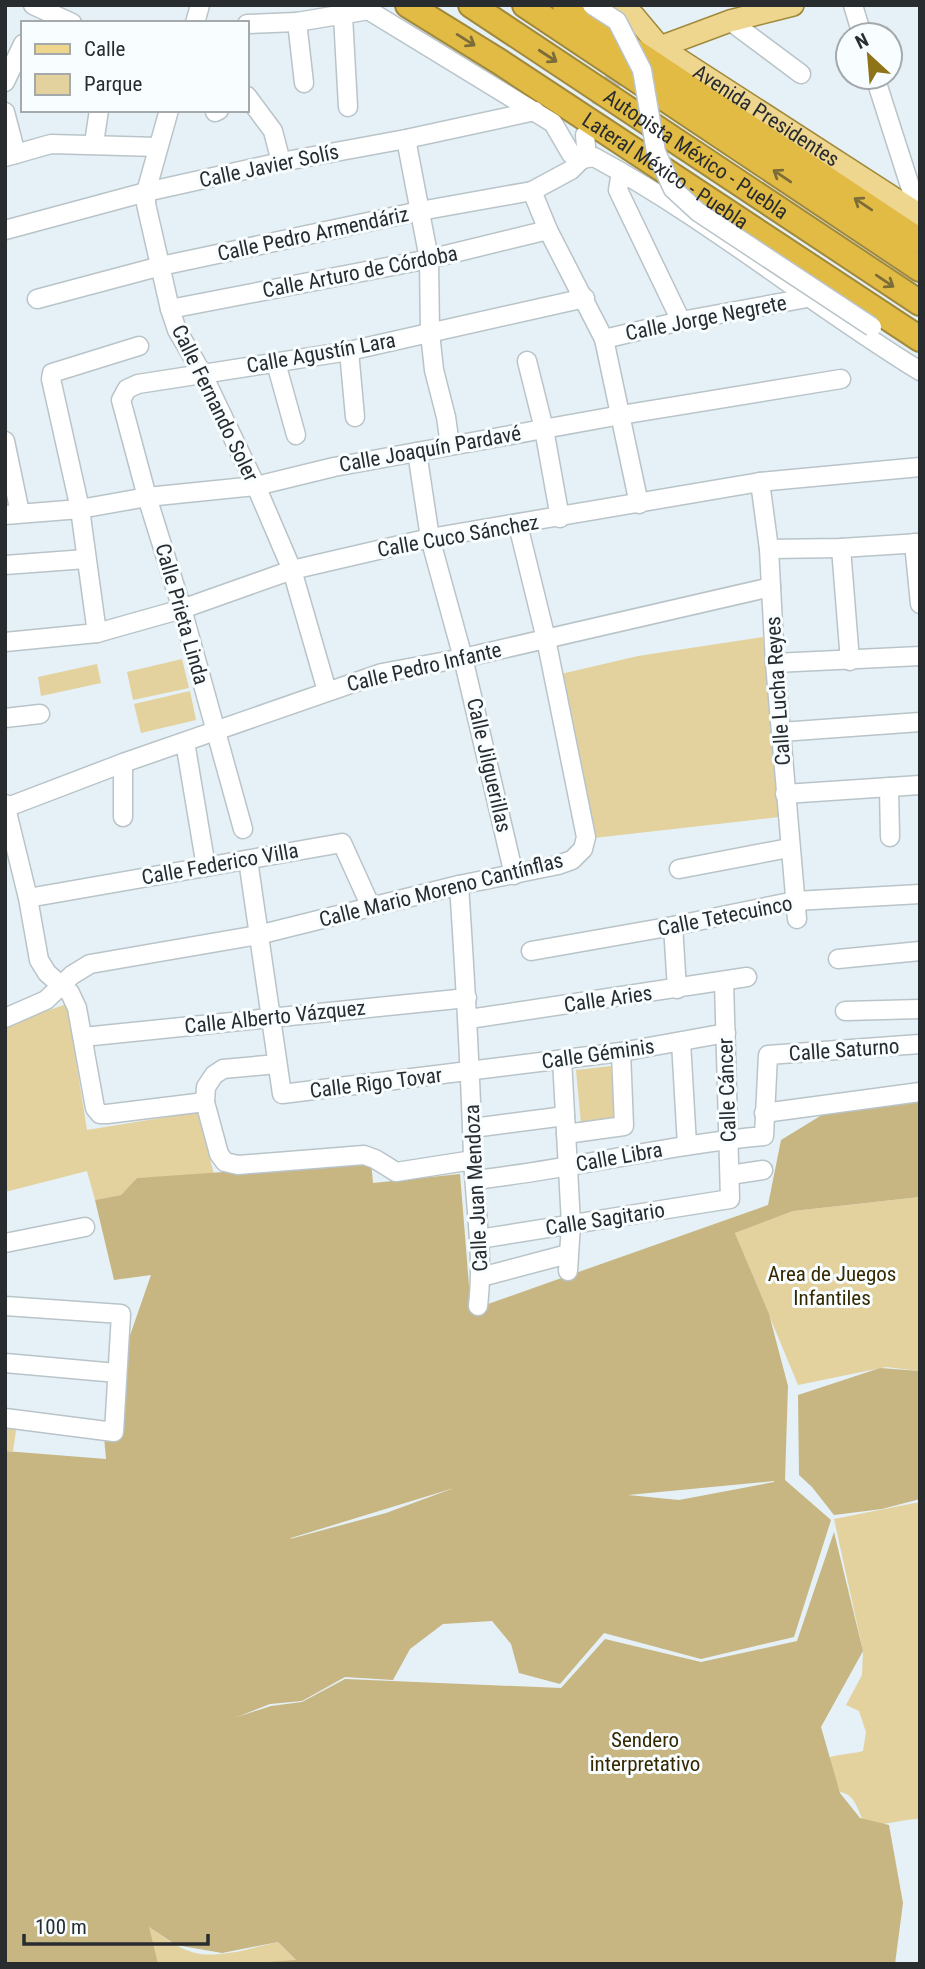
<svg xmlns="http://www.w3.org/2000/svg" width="925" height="1969" font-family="'Roboto Condensed',sans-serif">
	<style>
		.green { fill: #e3d19e }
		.forest { fill: #c7b582; fill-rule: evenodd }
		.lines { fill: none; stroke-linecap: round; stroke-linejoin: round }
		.minor-tunnel { stroke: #bfcace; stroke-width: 18; stroke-dasharray: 18 9; stroke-linecap: butt }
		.minor-casing { stroke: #b9c4c9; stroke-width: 21 }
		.major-casing { stroke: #a1893c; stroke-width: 24 }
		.highway-casing { stroke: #a1893c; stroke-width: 28 }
		.minor { stroke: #fff; stroke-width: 18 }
		.major { stroke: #eed68f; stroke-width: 21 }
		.highway { stroke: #e2bb44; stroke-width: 24 }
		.minor-bridge-casing { stroke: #b9c4c9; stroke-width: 21; stroke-linecap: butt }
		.minor-bridge { stroke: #fff; stroke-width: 18 }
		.oneway { stroke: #7c6c38 }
		.labels { text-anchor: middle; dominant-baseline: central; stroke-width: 6; stroke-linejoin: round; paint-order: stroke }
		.street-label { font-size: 21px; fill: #282c2e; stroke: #f8fdff }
		.park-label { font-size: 21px; fill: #362900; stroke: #f8fdff }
	</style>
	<rect width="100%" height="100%" fill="#e5f1f6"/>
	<g class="green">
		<polygon points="763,637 779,817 594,838 561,674 638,656"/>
		<polygon points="182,659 189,688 133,700 127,672"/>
		<polygon points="97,664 101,683 41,696 38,677"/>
		<polygon points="190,691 196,720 141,733 134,704"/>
		<polygon points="67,1004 87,1130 197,1112 214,1174 137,1178 121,1195 95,1200 87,1171 5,1192 5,1025"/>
		<polygon points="611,1066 616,1120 581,1124 576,1070"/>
		<polygon points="920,1197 920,1371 886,1367 798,1385 735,1233 793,1211"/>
		<polygon points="5,1424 17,1424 13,1451 5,1451"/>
		<path d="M920 1502V1819C902 1819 886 1825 867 1826 857 1814 858 1795 840 1792L824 1760C836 1753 850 1755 863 1751L866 1732 859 1711 846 1705 862 1675 863 1651 834 1519Z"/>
		<path d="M146 1925C163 1936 180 1951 200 1954 222 1957 257 1947 278 1942L297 1961 293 1964H156Z"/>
	</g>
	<g class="forest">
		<path d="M920 1095V1197L793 1211 735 1233 769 1314 788 1386 785 1480 831 1520 794 1637 701 1659 604 1633 560 1684 519 1673 511 1644 492 1621 443 1624 410 1649 393 1680 345 1677 302 1701 270 1704 237 1717 271 1706 302 1702 345 1679 561 1688 605 1639 701 1662 797 1641 834 1532 863 1651 821 1727 840 1793 860 1818 889 1825 903 1903 895 1964H245L296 1960 278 1942 222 1953 176 1945 149 1927 158 1964H5V1451L106 1459 104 1437 119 1367 151 1275 114 1280 95 1200 121 1195 137 1178 371 1162 373 1183 460 1174 471 1310 768 1205 781 1140 835 1107ZM774 1482 679 1500 628 1495 774 1481ZM454 1488 386 1513 290 1539 291 1538Z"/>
		<polygon points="880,1368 920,1371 920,1499 882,1509 834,1515 812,1487 799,1475 798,1395"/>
	</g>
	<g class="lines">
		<polyline class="minor-tunnel" points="587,131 624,59"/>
		<g class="minor-casing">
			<g id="minor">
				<polyline points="33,5 72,23"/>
				<polyline points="360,5 553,123 571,154 582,159"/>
				<polyline points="853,5 862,35"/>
				<polyline points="343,16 348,107"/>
				<polyline points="730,21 801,74"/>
				<polyline points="297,22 304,83"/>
				<polyline points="195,23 200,5"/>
				<polyline points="247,24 297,22 369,10"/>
				<polyline points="875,77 919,214"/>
				<polyline points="5,82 23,44"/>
				<polyline points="247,96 273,131 281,162"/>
				<polyline points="169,110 146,192 146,204 170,309 177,330 202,373 256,486 292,570 327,691"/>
				<polyline points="5,112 16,154"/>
				<polyline points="215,112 219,110"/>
				<polyline points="406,139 429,259 430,333 434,370 446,417 450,445"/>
				<polyline points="94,143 99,110"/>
				<polyline points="5,157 51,144 158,147"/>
				<path d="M582 159 594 157C709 219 809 303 920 371"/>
				<polyline points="621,172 618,190 681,321"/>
				<polyline points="532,191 548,230 604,339 639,504"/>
				<polyline points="5,230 146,192 281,162 406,139 535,111"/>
				<polyline points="37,299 161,266 420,211 532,191 571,170 582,159 586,146 585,135"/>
				<polyline points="170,309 429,259 548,230"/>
				<polyline points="604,339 681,321 807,298"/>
				<polyline points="349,351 355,417"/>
				<polyline points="527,361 544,429 560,518"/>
				<polyline points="276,363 296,435"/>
				<polyline points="5,441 20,513"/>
				<polyline points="417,452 430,538 463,658 514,875"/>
				<polyline points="760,482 769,549 775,663 797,919"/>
				<polyline points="5,515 80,509 147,497 256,486 334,467 621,415 841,379"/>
				<polyline points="914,543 920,604"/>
				<polyline points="841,548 850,661"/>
				<polyline points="769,549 841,548 920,543"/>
				<polyline points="5,565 86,559"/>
				<polyline points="97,633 80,509 51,379 52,373 139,346"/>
				<polyline points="5,642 97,633 182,609 292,570 430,538 760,482 920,467"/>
				<polyline points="775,663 920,656"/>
				<polyline points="5,718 40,714"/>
				<polyline points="781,732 920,722"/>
				<polyline points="185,742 206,867"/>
				<polyline points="123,763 123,817"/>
				<polyline points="889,787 890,837"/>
				<polyline points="785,794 920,785"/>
				<polyline points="5,804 28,898 39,960 47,973 70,993 77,1008 95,1108 100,1114 107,1114 205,1102"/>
				<polyline points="5,808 123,763 382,673 463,658 771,587"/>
				<polyline points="243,829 182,609 147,497 121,400 127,389 138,384 349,351 585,298"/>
				<polyline points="248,860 282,1094 621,1052 726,1033"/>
				<polyline points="679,869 789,848"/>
				<path d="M459 885C465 975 470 1066 473 1156 475 1206 484 1256 478 1306"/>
				<polyline points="28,898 342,843 371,907"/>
				<polyline points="673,926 677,989"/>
				<polyline points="531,951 673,926 795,901 920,894"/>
				<polyline points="838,959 920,951"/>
				<polyline points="845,1011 920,1009"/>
				<polyline points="5,1018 46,1000 72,975 90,964 258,935 459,885 558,865 572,860 583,849 586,837 546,639 518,525"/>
				<polyline points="469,1019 747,977"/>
				<polyline points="83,1037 467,998"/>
				<polyline points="681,1042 687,1145"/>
				<polyline points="562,1059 571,1224 568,1271"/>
				<polyline points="277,1064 223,1069 214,1075 206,1087 205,1102 219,1154 225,1162 238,1165 364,1155 375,1159 396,1172 473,1160"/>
				<polyline points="764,1113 920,1092"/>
				<polyline points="473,1128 565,1116"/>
				<polyline points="566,1134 624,1126 621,1052"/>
				<polyline points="730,1175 763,1170"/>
				<path d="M475 1180C572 1169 667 1145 764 1136L768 1055 920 1044"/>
				<polyline points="479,1239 730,1199 724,981"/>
				<polyline points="5,1243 85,1227"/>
				<polyline points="481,1277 568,1254"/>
				<polyline points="5,1306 121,1314 114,1432 5,1418"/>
				<polyline points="5,1363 117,1373"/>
			</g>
		</g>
		<g class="major-casing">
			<g id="major">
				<path id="s1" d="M621 5 634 16 660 47 920 215"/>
				<polyline points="660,47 730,21 793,5"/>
			</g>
		</g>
		<g class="highway-casing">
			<g id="highway">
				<path id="s2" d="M408 5 500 62 920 339"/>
				<path id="s3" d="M471 5 920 303"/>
				<polyline points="525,5 920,269"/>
				<polyline points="565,5 920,241"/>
			</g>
		</g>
		<use href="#minor" class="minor"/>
		<use href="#major" class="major"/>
		<use href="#highway" class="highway"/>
		<g class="minor-bridge-casing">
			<polyline id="minor-bridge" points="592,5 617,21 642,70 656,152 673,189 698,212 872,327"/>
		</g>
		<use href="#minor-bridge" class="minor-bridge"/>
	</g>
	<defs><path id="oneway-shaft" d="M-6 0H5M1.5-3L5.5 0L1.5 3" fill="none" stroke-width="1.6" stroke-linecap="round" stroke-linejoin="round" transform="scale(1.75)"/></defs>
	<g class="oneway">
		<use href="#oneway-shaft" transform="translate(466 40) rotate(32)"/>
		<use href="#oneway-shaft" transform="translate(548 56) rotate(33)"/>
		<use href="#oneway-shaft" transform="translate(782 176) rotate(-146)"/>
		<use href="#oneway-shaft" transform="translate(863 204) rotate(-146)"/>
		<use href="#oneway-shaft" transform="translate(885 281) rotate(34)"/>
	</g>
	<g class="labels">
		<g class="street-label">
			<text stroke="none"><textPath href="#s1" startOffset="184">Avenida Presidentes</textPath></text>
			<text stroke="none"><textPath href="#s3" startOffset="270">Autopista México - Puebla</textPath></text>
			<text transform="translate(269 166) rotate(-12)">Calle Javier Solís</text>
			<text stroke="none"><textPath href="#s2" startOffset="306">Lateral México - Puebla</textPath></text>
			<text transform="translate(313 234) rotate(-12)">Calle Pedro Armendáriz</text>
			<text transform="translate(360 272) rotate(-11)">Calle Arturo de Córdoba</text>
			<text transform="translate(706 318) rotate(-11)">Calle Jorge Negrete</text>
			<text transform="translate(321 353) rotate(-10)">Calle Agustín Lara</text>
			<text transform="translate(215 403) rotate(64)">Calle Fernando Soler</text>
			<text transform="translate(430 449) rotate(-10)">Calle Joaquín Pardavé</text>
			<text transform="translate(458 536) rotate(-10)">Calle Cuco Sánchez</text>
			<text transform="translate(182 614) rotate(74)">Calle Prieta Linda</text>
			<text transform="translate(424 667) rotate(-13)">Calle Pedro Infante</text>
			<text transform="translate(778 691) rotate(-94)">Calle Lucha Reyes</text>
			<text transform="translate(489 765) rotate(77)">Calle Jilguerillas</text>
			<text transform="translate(220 864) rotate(-10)">Calle Federico Villa</text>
			<text transform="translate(441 890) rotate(-14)">Calle Mario Moreno Cantínflas</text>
			<text transform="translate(725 916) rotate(-11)">Calle Tetecuinco</text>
			<text transform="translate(608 999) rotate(-8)">Calle Aries</text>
			<text transform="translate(275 1017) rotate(-6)">Calle Alberto Vázquez</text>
			<text transform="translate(844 1050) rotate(-4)">Calle Saturno</text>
			<text transform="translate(598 1054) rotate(-8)">Calle Géminis</text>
			<text transform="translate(376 1083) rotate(-7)">Calle Rigo Tovar</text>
			<text transform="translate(727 1090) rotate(-92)">Calle Cáncer</text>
			<text transform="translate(619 1157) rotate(-10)">Calle Libra</text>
			<text transform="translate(476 1188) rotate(-93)">Calle Juan Mendoza</text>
			<text transform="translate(605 1219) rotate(-9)">Calle Sagitario</text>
		</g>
		<g class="park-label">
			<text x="832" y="1274">Area de Juegos<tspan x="832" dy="24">Infantiles</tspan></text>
			<text x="645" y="1740">Sendero<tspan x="645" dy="24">interpretativo</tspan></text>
		</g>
	</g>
	<rect width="925" height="1969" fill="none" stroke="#282c2e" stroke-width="14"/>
	<rect x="21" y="21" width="228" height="91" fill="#f8fdff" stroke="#a5a9ab" stroke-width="2"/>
	<rect x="35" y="44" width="35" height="10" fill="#eed68f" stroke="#a5a9ab" stroke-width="2"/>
	<text x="84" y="56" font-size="21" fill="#282c2e">Calle</text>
	<rect x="35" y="74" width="35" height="21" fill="#e3d19e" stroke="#a5a9ab" stroke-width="2"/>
	<text x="84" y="91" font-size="21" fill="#282c2e">Parque</text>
	<g transform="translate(869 56) rotate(334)"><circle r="33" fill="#f8fdff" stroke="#a5a9ab" stroke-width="2"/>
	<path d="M0-5L12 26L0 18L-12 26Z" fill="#8f7318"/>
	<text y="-10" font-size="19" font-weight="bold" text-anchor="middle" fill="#282c2e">N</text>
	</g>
	<path d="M24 1934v10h184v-10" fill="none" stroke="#282c2e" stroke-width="3.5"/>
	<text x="35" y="1934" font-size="21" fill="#282c2e" stroke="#f8fdff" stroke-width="5" paint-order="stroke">100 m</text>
</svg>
